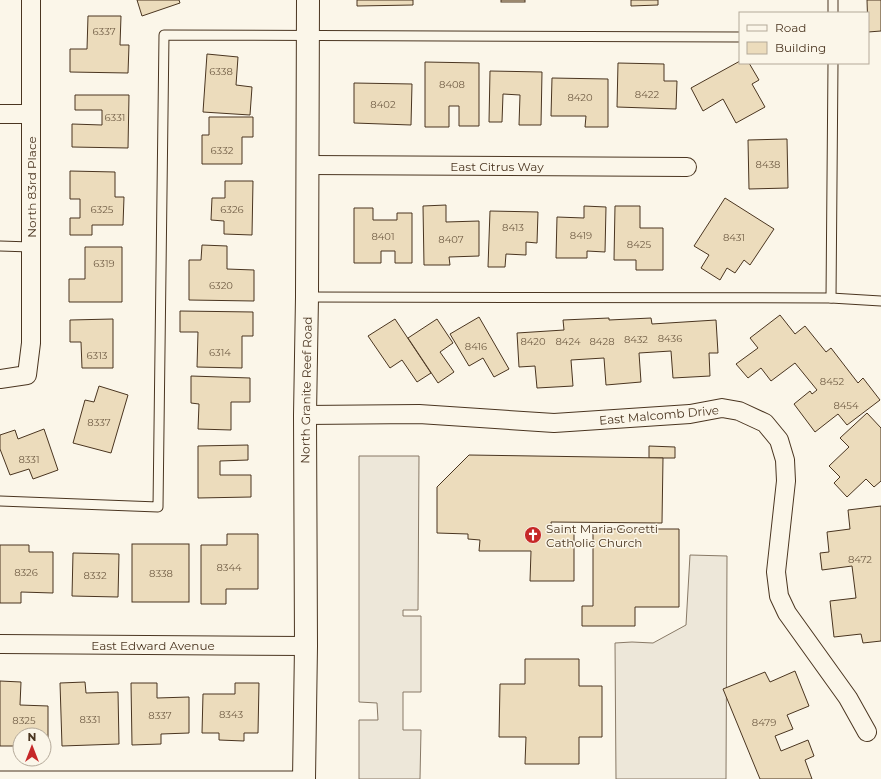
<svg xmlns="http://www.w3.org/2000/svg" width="881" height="779" font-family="Montserrat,sans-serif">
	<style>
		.parking { fill: #ede7d9; stroke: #887966 }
		.building { fill: #ecdcbc; stroke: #4a3520 }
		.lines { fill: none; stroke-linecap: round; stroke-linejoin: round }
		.service-casing { stroke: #4a3520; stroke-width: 11 }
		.minor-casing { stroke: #4a3520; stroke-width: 20 }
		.tertiary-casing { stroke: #4a3520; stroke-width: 24 }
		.service { stroke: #fbf6e9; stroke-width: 9 }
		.minor { stroke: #fbf6e9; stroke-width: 18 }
		.tertiary { stroke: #fbf6e9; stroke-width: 22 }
		.labels { text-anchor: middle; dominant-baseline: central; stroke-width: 3; stroke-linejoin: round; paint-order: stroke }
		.number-label { font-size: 10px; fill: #725f47 }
		.street-label { font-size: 12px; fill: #4a3520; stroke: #fbf6e9 }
		.poi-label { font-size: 12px; fill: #4a3520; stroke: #fbf6e9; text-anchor: start }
	</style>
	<rect width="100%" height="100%" fill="#fbf6e9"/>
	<g class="parking">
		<polygon points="359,456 419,456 418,610 403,610 403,616 421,616 421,692 403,692 403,730 421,730 420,779 359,779 359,720 378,720 377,703 359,702"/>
		<polygon points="690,555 727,556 726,779 616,779 615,643 632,642 653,643 686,625"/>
	</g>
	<g class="building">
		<polygon points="137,0 179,0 180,3 142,16"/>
		<polygon points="357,0 413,0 413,5 357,6"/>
		<rect x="501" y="0" width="24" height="2"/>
		<polygon points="631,0 658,0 658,5 631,6"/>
		<polygon points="867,0 881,0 881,31 868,32"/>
		<polygon points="88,16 121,16 120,45 129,45 128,73 70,72 70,49 87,49"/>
		<polygon points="207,54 238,57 236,85 252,87 250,115 203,112"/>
		<polygon points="740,61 740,63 749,63 759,80 752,84 765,107 736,123 723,99 703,111 691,88"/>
		<polygon points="425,62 479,63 479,126 459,126 459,106 449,106 449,127 425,127"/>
		<polygon points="618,63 664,64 664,81 677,81 676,109 617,107"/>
		<polygon points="490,71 542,72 541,125 519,125 520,95 503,94 502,122 489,122"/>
		<polygon points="552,78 608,79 608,127 585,127 586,116 551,116"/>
		<polygon points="354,83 412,84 411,125 354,123"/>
		<polygon points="75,95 129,95 128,148 72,147 72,124 102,125 102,110 75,110"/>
		<polygon points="209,117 253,117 253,137 242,137 242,164 202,164 202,135 209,135"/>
		<polygon points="787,139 788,188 749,189 748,140"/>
		<polygon points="70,171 115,172 115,197 124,197 123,225 92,225 92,235 70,235 70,218 80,218 80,199 70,199"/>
		<polygon points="225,181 253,181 252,235 224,234 224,221 211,220 212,198 225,198"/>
		<polygon points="725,198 774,229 750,265 744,260 735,273 727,268 720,280 701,268 709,255 694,246"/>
		<polygon points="446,205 446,222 479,221 479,256 449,257 450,265 424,265 423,206"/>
		<polygon points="584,206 606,207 605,252 587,251 587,258 556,258 557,217 584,218"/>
		<polygon points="615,206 640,206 640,228 663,228 663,270 636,270 636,260 614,260"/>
		<polygon points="354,208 373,208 373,220 397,220 397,213 412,213 412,263 395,263 395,251 381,251 381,263 354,263"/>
		<polygon points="490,211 538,212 537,243 526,242 526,255 506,254 505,267 488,267"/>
		<polygon points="202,245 227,246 227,269 254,270 254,301 189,300 189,260 201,260"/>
		<polygon points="85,247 122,247 122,302 69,302 69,279 85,279"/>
		<polygon points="180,311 253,312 253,336 242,336 242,368 197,367 198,332 180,332"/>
		<polygon points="780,315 795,334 805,326 826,352 831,348 858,383 863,378 880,400 847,425 838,414 815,432 794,404 810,391 812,394 817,390 795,363 771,381 761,368 748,378 736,364 758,348 750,338"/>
		<polygon points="479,317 509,369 494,377 483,358 469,366 450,334"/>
		<polygon points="609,318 609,320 651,318 652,324 716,320 718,353 709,353 710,376 673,378 671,351 639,353 641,382 606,385 604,358 571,360 573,386 537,388 535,366 519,367 517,333 564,330 563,320"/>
		<polygon points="113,319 113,368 82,368 81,342 70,342 70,320"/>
		<polygon points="395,319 431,373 417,382 402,360 390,368 368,336"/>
		<polygon points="437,319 453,343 440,352 454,372 438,383 408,338"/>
		<polygon points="191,376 250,378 250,402 231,402 231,430 198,429 199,404 191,403"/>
		<polygon points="99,386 128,395 111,453 73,443 85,400 94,402"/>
		<polygon points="867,413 881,428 881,481 874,487 866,479 847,497 834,483 840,477 829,466 849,447 840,438"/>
		<polygon points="44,429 58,470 33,479 29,469 10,475 0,449 0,435 15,430 18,439"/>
		<polygon points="248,445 248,460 220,461 220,475 251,475 251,497 198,498 198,446"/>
		<polygon points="649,446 675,447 675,458 649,458"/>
		<polygon points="469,455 663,458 662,523 551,522 552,529 574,529 574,581 530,581 531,551 479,551 480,540 468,539 468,534 437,533 437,487"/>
		<polygon points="881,506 881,641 863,643 861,634 834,637 830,601 856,598 852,566 822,570 820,553 829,552 827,532 850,529 848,510"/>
		<polygon points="593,529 679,529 679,607 635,607 635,626 582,626 582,606 593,606"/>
		<polygon points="227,534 258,534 258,589 226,589 226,604 201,604 201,545 227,545"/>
		<rect x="132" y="544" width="57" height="58"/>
		<polygon points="0,545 29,545 29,552 53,552 53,593 21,592 21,603 0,603"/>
		<polygon points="73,553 119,554 118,597 72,596"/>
		<polygon points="525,659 579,659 579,686 602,686 602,737 579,737 579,764 525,764 526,737 499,737 500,684 525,684"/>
		<polygon points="795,671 809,706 787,715 793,729 775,736 781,751 808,740 814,756 805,760 812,779 760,779 723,689 765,672 770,682"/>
		<polygon points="0,681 21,682 20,705 48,706 48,738 44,738 44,735 20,735 20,746 0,746"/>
		<polygon points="85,682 86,693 118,692 119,744 62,746 60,683"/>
		<polygon points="131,683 157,683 157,698 189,697 189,733 161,734 161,744 132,745"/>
		<polygon points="235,683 259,683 258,733 244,733 244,741 219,740 219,733 202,733 203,694 235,694"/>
	</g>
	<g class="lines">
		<g class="service-casing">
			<g id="service">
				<polyline points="833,13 833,0"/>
				<polyline points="0,246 31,247"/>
				<polyline points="307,297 831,298 881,301"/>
				<polyline points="831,298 833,63"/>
				<polyline points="0,501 158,507 164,35 740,37"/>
				<polyline points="0,776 304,776"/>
			</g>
		</g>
		<g class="minor-casing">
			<g id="minor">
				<polyline points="0,114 31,114"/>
				<polyline points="308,165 687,167"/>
				<polyline points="0,379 27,375 31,343 31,0"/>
				<polyline points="305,415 419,414 554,423 690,414 722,408 739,411 765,423 779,440 785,460 786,481 776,572 779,596 787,613 848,698 867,732"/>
				<polyline points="0,644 306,646"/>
			</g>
		</g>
		<g class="tertiary-casing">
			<polyline id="tertiary" points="304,779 306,646 305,415 307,297 308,0"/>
		</g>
		<use href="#service" class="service"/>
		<use href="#minor" class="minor"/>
		<use href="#tertiary" class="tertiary"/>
	</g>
	<defs>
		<g id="church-disc" transform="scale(0.9)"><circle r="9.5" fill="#c62828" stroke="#fbf6e9"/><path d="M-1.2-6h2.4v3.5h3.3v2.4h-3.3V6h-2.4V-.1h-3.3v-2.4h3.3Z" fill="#fff"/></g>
	</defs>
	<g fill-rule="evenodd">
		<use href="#church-disc" x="533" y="535"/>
	</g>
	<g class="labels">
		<g class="number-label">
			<text x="104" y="31">6337</text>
			<text x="221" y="71">6338</text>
			<text x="452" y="84">8408</text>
			<text x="647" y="94">8422</text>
			<text x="580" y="97">8420</text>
			<text x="383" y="104">8402</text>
			<text x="115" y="117">6331</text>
			<text x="222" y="150">6332</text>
			<text x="768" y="164">8438</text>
			<text x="102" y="209">6325</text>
			<text x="232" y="209">6326</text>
			<text x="513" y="227">8413</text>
			<text x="581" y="235">8419</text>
			<text x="383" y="236">8401</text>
			<text x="734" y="237">8431</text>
			<text x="451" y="239">8407</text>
			<text x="639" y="244">8425</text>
			<text x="104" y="263">6319</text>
			<text x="221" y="285">6320</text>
			<text x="670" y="338">8436</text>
			<text x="636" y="339">8432</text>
			<text x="533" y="341">8420</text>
			<text x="568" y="341">8424</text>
			<text x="602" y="341">8428</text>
			<text x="476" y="346">8416</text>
			<text x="220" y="352">6314</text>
			<text x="97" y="355">6313</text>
			<text x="832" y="381">8452</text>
			<text x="846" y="405">8454</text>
			<text x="99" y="422">8337</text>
			<text x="29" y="459">8331</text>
			<text x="860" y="559">8472</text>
			<text x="229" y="567">8344</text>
			<text x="26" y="572">8326</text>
			<text x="161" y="573">8338</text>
			<text x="95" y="575">8332</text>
			<text x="231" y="714">8343</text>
			<text x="160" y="715">8337</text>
			<text x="90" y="719">8331</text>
			<text x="24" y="720">8325</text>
			<text x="764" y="722">8479</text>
		</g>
		<g class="street-label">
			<text x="497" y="166">East Citrus Way</text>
			<text transform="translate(31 187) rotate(-90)">North 83rd Place</text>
			<text transform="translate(306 390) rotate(-89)">North Granite Reef Road</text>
			<text transform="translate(659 415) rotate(-5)">East Malcomb Drive</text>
			<text x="153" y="645">East Edward Avenue</text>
		</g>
		<g class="poi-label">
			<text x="546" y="528">Saint Maria Goretti<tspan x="546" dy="14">Catholic Church</tspan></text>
		</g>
	</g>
	<rect x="739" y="12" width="130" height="52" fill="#fbf6e9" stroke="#b4a999"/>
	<rect x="747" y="25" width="20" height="6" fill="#fbf6e9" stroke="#b4a999"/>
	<text x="775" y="32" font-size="12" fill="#4a3520">Road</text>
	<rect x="747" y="42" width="20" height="12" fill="#ecdcbc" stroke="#b4a999"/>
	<text x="775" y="52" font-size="12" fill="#4a3520">Building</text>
	<g transform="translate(32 747)"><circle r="19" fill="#fbf6e9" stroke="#b4a999"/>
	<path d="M0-3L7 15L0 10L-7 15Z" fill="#c62828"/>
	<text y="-6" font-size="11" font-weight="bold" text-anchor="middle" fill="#4a3520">N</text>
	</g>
</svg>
